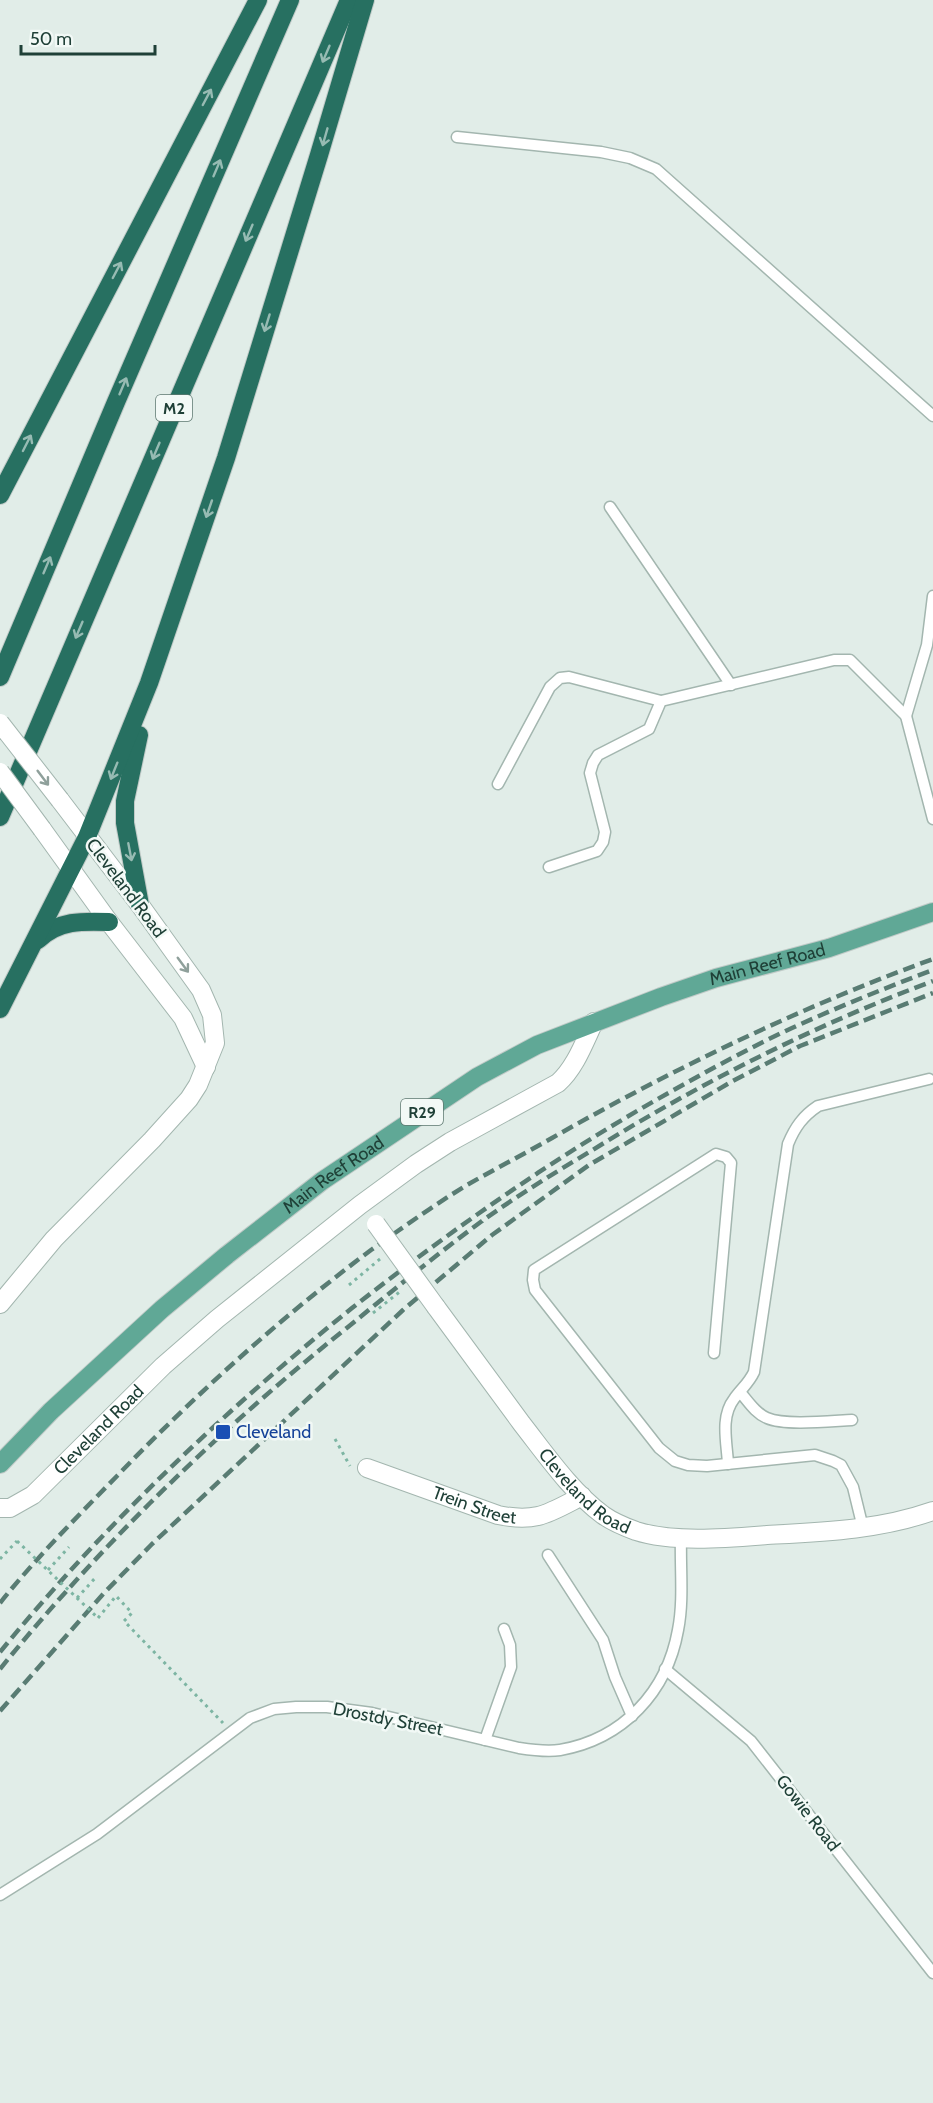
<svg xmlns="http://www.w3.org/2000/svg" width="933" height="2103" font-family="Cabin,sans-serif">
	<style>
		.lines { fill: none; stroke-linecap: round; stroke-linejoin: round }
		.service-casing { stroke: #a3b6af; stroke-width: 13 }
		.minor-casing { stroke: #a3b6af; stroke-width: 20 }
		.tertiary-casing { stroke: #a3b6af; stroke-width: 20 }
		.primary-casing { stroke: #c0cac7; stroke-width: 20 }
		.motorway-casing { stroke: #c0cac7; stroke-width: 20 }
		.path { stroke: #7db5a3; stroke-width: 3; stroke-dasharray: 3 4.5; stroke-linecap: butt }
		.service { stroke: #fff; stroke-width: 10 }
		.minor { stroke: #fff; stroke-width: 18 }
		.tertiary { stroke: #fff; stroke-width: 18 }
		.primary { stroke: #60a896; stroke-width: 18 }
		.motorway { stroke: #277061; stroke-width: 18 }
		.rail { stroke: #597c73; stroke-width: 4.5; stroke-dasharray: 12 6; stroke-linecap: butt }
		.tertiary-bridge-casing { stroke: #a3b6af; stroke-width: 20; stroke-linecap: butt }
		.path-bridge { stroke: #7db5a3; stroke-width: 3; stroke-dasharray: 3 4.5; stroke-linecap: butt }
		.tertiary-bridge { stroke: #fff; stroke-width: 18 }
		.oneway { stroke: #97bbb3 }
		.oneway2 { stroke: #8fa09b }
		.transit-dot { fill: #1a4fb4; stroke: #f2f9f6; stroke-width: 2 }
		.labels { text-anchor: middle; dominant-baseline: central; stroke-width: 5; stroke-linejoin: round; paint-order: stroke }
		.shield { fill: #f2f9f6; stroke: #5e7870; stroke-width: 1.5 }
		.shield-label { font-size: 16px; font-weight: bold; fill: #1f4037 }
		.street-label { font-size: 18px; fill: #1f4037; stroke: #f2f9f6 }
		.transit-label { font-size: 18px; fill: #164399; stroke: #f2f9f6; text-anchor: start }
	</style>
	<rect width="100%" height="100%" fill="#e1ede8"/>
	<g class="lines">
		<g class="service-casing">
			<g id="service">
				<polyline points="457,137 601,152 630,158 656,169 933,416"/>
				<polyline points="610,507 731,685"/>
				<polyline points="906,716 927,645 933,596"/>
				<polyline points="498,784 550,687 560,678 569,677 661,701"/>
				<polyline points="549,867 597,851 603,842 605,832 590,773 593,763 598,755 649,729 661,701 834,660 850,660 906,716 933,819"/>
				<polyline points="714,1353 731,1163 726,1157 716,1154 534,1270 533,1280 535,1290 659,1448 675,1461 688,1465 707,1466 815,1455 833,1461 841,1465 853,1487 863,1528"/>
				<path d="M740 1392C748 1401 755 1413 767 1418 785 1426 831 1421 852 1420"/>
				<path d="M728 1464C727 1443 720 1417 734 1399 741 1389 749 1383 754 1372L788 1144C795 1127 803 1116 818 1106L929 1079"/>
				<polyline points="548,1555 603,1640 615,1677 632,1716"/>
				<polyline points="665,1669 751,1741 933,1973"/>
				<polyline points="485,1740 511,1667 510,1645 504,1629"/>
				<path d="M0 1895 97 1834 250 1718 274 1709 296 1707H327L372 1713 519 1748C532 1750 547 1752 560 1750 623 1739 667 1692 678 1630 684 1600 680 1567 681 1538"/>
			</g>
		</g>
		<g class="minor-casing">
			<g id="minor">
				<path id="s1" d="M367 1468 498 1515C537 1523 549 1513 582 1496"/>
			</g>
		</g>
		<g class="tertiary-casing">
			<g id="tertiary">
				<polyline points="42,829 109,922 183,1018 206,1067"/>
				<polyline points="0,1304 54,1239 152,1140 189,1099 198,1085 215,1043 212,1015 201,990 140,905 60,800"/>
				<path id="s2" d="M436 1307C465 1346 493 1385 522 1424 547 1456 571 1491 603 1515 613 1522 625 1527 636 1531 673 1543 728 1538 767 1535 824 1532 879 1530 933 1511"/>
				<path id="s3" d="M0 1508H10L33 1495 163 1366 217 1319 360 1205 416 1164 450 1142 558 1083C575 1068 584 1043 594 1022"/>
			</g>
		</g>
		<g class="primary-casing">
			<g id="primary">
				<path id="s4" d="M0 1464 51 1411 162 1309 227 1255 322 1181 477 1077 537 1045 661 997 716 978 829 948 933 912"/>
			</g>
		</g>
		<g class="motorway-casing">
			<g id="motorway">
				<polyline points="0,495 258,0"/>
				<polyline points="0,677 116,402 290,0"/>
				<polyline points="139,735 125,801 125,823 140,905"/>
				<polyline points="0,817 349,0"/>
				<path d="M38 940C58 920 83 921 109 922"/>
				<polyline points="0,1009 87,837 149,683 226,458 319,155 365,0"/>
			</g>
		</g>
		<g class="path">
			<polyline points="349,1285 380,1259"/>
			<polyline points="373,1313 402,1290"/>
			<polyline points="335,1439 350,1466"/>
			<polyline points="0,1559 17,1541"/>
			<polyline points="48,1570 69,1547"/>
			<polyline points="77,1598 97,1576"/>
			<polyline points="98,1618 116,1596 132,1613 124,1621 223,1723"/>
		</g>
		<use href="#service" class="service"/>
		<use href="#minor" class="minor"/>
		<use href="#tertiary" class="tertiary"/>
		<use href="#primary" class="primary"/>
		<use href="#motorway" class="motorway"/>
		<g class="rail">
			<path d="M0 1603C36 1558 77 1517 117 1476 195 1395 280 1318 371 1250 402 1228 434 1205 467 1185 495 1169 524 1154 552 1138 675 1068 801 1007 933 959"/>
			<path d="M0 1652C105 1524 224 1411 352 1308 454 1228 559 1154 672 1091 711 1069 751 1047 792 1028 838 1007 885 988 933 970"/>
			<path d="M0 1669C103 1542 220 1429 348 1327 392 1291 436 1255 482 1221 517 1196 554 1173 591 1151 700 1083 813 1026 933 981"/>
			<polyline points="0,1711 104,1593 152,1544 403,1310 492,1235 589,1165 731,1082 800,1046 933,993"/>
		</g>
		<g class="tertiary-bridge-casing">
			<g id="tertiary-bridge">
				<polyline points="0,723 60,800"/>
				<polyline points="0,772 42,829"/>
				<polyline points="376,1224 436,1307"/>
			</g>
		</g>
		<polyline class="path-bridge" points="17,1541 98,1618"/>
		<use href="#tertiary-bridge" class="tertiary-bridge"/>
	</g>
	<defs><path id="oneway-shaft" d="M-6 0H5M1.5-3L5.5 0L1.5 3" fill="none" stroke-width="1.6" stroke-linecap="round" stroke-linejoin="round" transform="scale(1.5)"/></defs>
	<g class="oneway">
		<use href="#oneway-shaft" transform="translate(326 54) rotate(113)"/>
		<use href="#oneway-shaft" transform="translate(207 97) rotate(-62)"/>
		<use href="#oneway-shaft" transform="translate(325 137) rotate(106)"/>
		<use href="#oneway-shaft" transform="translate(217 168) rotate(-67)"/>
		<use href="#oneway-shaft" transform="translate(249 233) rotate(113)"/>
		<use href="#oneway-shaft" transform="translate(117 270) rotate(-62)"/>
		<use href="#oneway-shaft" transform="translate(267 323) rotate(107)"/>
		<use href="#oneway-shaft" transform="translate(123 386) rotate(-67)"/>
		<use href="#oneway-shaft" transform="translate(27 443) rotate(-63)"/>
		<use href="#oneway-shaft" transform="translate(156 451) rotate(113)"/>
		<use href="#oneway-shaft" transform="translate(209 509) rotate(109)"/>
		<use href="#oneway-shaft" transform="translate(47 565) rotate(-67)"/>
		<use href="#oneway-shaft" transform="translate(79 630) rotate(113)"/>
		<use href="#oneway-shaft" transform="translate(114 771) rotate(112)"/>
		<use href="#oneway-shaft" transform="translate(130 852) rotate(79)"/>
	</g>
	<g class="oneway2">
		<use href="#oneway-shaft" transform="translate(43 778) rotate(53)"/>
		<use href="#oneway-shaft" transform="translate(183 965) rotate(54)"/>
	</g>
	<rect class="transit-dot" x="215" y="1424" width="16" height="16" rx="3"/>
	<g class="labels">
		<g class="shield">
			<rect x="156" y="395" width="36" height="26" rx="4.5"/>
			<rect x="401" y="1099" width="42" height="26" rx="4.5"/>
		</g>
		<g class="shield-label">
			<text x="174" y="408">M2</text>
			<text x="422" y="1112">R29</text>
		</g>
		<g class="street-label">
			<text transform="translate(126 888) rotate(53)">Cleveland Road</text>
			<text stroke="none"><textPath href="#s4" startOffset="928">Main Reef Road</textPath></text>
			<text stroke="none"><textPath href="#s4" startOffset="442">Main Reef Road</textPath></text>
			<text stroke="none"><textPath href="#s3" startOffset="129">Cleveland Road</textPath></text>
			<text stroke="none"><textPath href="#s2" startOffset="238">Cleveland Road</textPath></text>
			<text stroke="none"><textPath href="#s1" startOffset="114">Trein Street</textPath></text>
			<text transform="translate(388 1719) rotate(11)">Drostdy Street</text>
			<text transform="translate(808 1813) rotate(52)">Gowie Road</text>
		</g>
		<g class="transit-label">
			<text x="236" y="1432">Cleveland</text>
		</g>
	</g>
	<path d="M21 45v9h134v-9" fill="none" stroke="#1f4037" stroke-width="3"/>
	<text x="30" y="45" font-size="18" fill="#1f4037" stroke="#f2f9f6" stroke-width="4.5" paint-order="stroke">50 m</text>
</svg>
